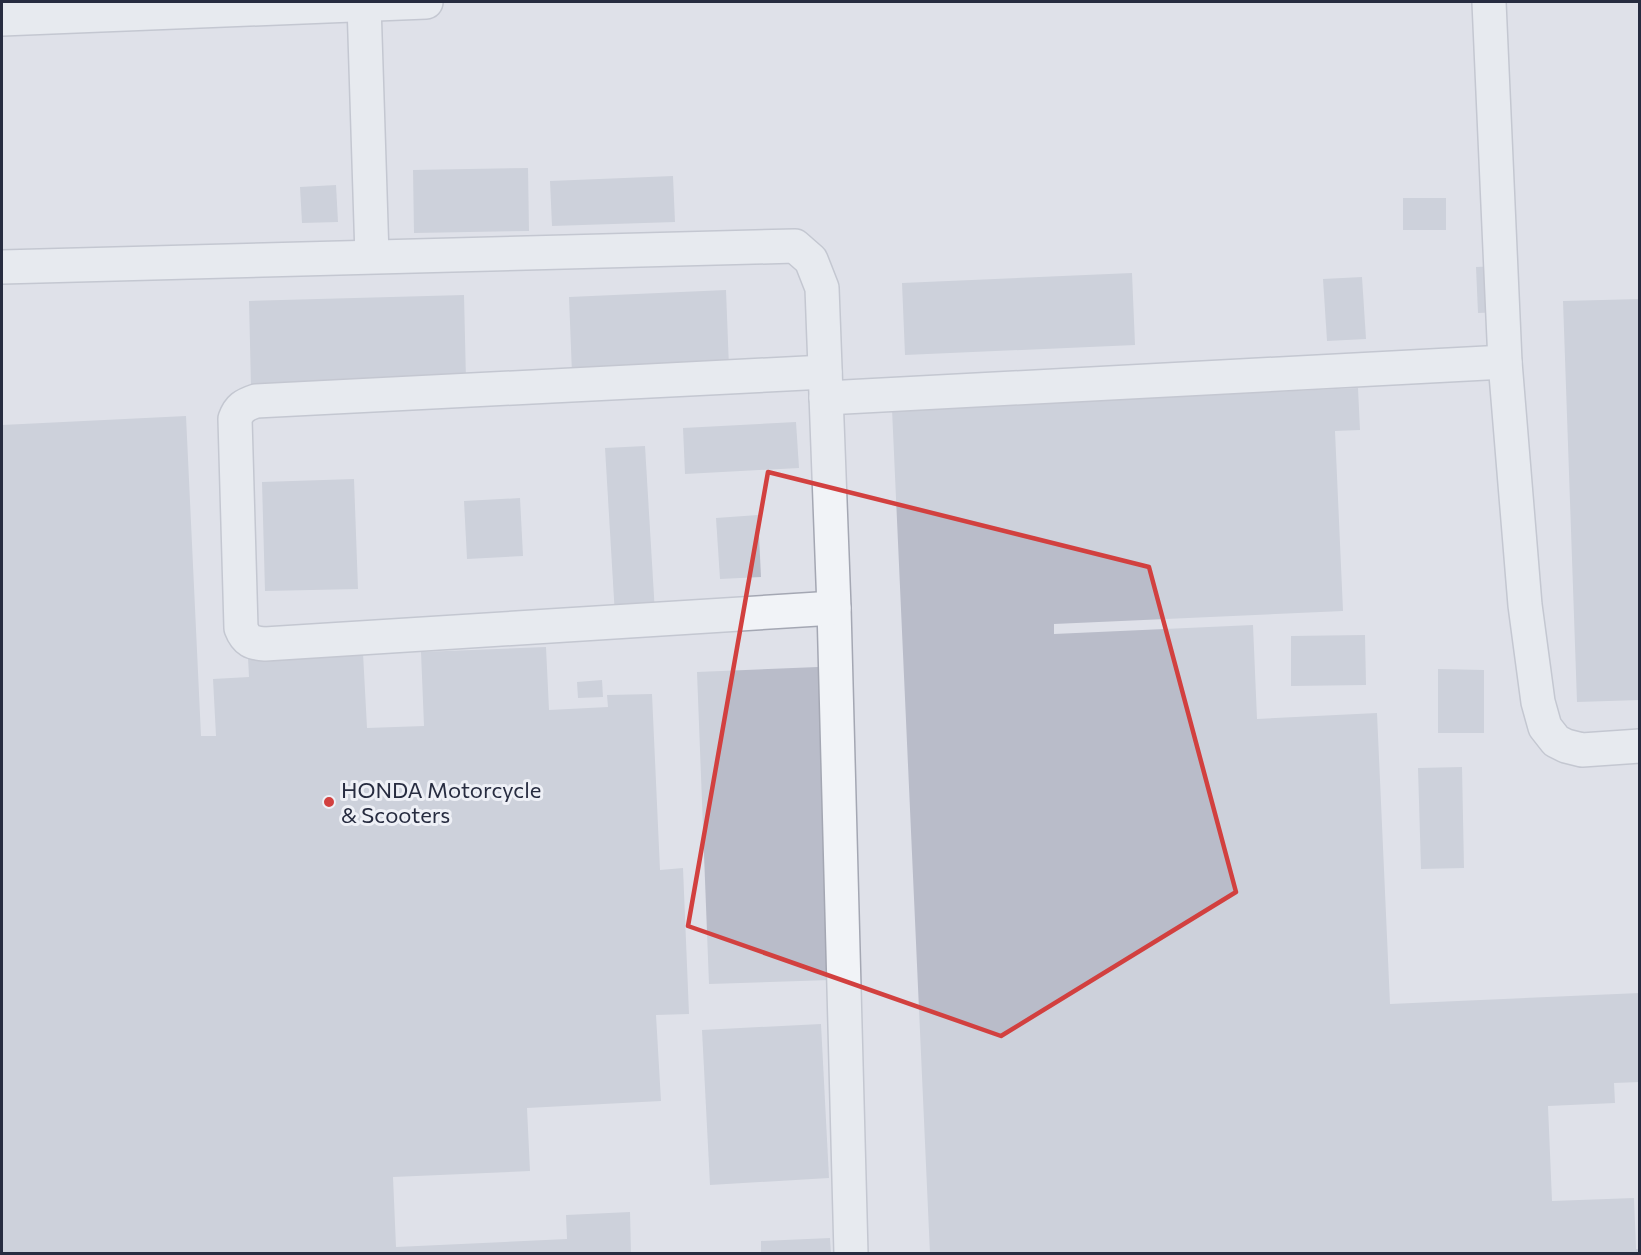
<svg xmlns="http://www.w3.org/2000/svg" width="1641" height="1255" font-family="Commissioner,sans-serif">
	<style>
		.building { fill: #b9bcc9 }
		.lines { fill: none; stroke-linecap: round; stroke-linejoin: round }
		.minor-casing { stroke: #a4a7b3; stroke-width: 36 }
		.minor { stroke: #f1f3f7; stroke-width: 33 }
		.marked { fill: none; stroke: #d2403f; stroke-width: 4.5; stroke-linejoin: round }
		.poi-dot { fill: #d2403f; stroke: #eef0f6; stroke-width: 2 }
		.labels { text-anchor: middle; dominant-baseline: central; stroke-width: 6; stroke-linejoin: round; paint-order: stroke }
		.poi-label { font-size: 22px; fill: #272c40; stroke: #eef0f6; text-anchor: start }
	</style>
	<rect width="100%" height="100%" fill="#dfe1e9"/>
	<g class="building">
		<polygon points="528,168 529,231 414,233 413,170"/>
		<polygon points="673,176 675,222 552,226 550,181"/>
		<polygon points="336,185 338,222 302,223 300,187"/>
		<rect x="1403" y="198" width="43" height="32"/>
		<polygon points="1500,266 1502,312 1478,313 1476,267"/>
		<polygon points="1132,273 1135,345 905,355 902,283"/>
		<polygon points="1362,277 1366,339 1327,341 1323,279"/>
		<polygon points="726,290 729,368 572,374 569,297"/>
		<polygon points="464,295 466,381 251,387 249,301"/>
		<polygon points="1640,299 1640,700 1577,702 1563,301"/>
		<polygon points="1358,388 1360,430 1335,431 1343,611 1054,624 1054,634 1253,625 1257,719 1377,713 1390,1004 1640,993 1640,1082 1614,1083 1615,1103 1548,1106 1552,1201 1634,1198 1636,1249 1640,1249 1640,1254 930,1254 892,409"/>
		<polygon points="186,416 201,736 216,736 213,679 249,677 248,658 363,653 367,728 424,726 421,652 546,647 549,710 608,707 607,695 652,694 660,870 683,868 689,1014 656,1015 661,1101 527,1108 530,1171 393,1177 396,1247 567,1239 566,1215 630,1212 631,1254 2,1254 2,425"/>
		<polygon points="796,422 799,468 685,474 683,428"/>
		<polygon points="645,446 655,613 615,616 605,448"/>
		<polygon points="354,479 358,589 265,591 262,482"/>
		<polygon points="520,498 523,556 467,559 464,501"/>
		<polygon points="758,515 761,577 720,579 716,518"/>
		<polygon points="1365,635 1366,685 1291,686 1291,636"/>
		<polygon points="818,667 831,980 709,984 697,672"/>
		<polygon points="1438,669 1484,670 1484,733 1438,733"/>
		<polygon points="602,680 603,697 578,698 577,682"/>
		<polygon points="1462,767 1464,868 1421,869 1418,768"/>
		<polygon points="821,1024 829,1178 710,1185 702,1030"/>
		<polygon points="830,1238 831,1254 761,1254 761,1241"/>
	</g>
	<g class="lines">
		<g class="minor-casing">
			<g id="minor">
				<polyline points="1489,2 1505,362 1525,605 1538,702 1545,727 1556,741 1566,746 1582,750 1640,746"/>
				<polyline points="364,4 372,256"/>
				<polyline points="2,19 426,2"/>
				<polyline points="2,267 795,246 811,260 822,288 834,608 851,1254"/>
				<path d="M825 372 256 401C244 405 239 408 235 419L241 628C246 641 252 643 265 644L834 608"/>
				<polyline points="826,398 1505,362"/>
			</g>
		</g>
		<use href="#minor" class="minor"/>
	</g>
	<path d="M0 0H1641V1255H0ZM768 472 1149 567 1236 892 1001 1036 688 926Z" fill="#dfe1e9" fill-opacity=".55" fill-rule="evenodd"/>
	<path class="marked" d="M768 472 1149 567 1236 892 1001 1036 688 926Z"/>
	<circle class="poi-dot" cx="329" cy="802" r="6"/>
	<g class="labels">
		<g class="poi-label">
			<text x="341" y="789">HONDA Motorcycle<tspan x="341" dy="25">&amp; Scooters</tspan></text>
		</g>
	</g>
	<rect width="1641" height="1255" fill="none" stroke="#272c40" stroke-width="6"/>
</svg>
